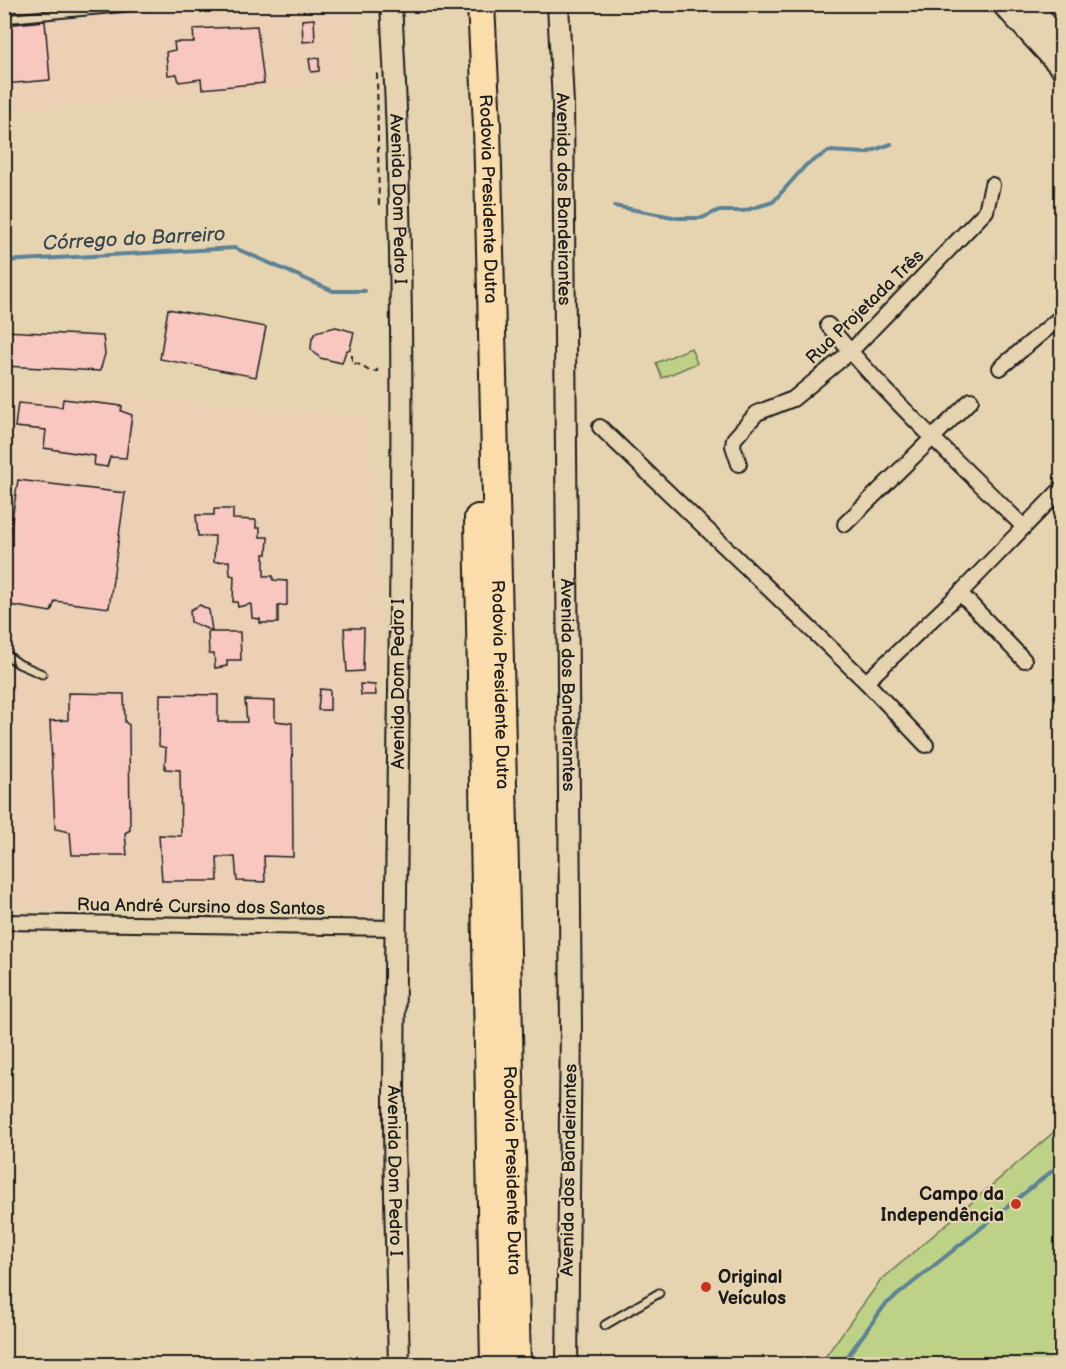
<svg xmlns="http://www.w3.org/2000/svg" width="1066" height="1369" font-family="'Balsamiq Sans',sans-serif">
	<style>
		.built { fill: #ebd0b6 }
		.green { fill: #bed287; stroke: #6d7752; stroke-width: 1.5 }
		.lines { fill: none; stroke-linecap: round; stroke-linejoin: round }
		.stream { stroke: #5b8295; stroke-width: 4 }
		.building { fill: #f8c8c0; stroke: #1c1c1c; stroke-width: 1.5 }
		.service-casing { stroke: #1c1c1c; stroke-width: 11 }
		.minor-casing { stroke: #1c1c1c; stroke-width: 18 }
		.secondary-casing { stroke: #1c1c1c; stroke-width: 24 }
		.motorway-casing { stroke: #1c1c1c; stroke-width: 30 }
		.path { stroke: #1c1c1c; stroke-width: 2; stroke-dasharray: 6 4.5; stroke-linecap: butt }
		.service { stroke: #e6d4b1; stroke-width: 7 }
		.minor { stroke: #e6d4b1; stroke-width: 14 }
		.secondary { stroke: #e6d4b1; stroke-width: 20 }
		.motorway { stroke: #fbddab; stroke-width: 26 }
		.poi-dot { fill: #c8321e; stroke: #e6d4b1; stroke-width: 2 }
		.labels { text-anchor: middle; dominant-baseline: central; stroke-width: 4.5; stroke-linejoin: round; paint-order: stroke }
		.street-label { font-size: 18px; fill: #1c1c1c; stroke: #e6d4b1 }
		.poi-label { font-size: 18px; font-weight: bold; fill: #1c1c1c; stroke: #e6d4b1; text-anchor: end }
		.water-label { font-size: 20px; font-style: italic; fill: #36464e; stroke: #e6d4b1 }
	</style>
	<rect width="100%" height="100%" fill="#e6d4b1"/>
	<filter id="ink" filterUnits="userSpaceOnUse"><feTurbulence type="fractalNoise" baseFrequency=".0167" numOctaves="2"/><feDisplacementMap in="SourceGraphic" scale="12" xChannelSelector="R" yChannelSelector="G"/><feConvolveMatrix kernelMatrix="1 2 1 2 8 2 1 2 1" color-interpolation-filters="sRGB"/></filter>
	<g filter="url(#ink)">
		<g class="built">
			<polygon points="5,5 353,5 353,81 5,112"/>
			<polygon points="5,385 367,417 380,613 378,914 5,908"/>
		</g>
		<g class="green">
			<polygon points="691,348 697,363 662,378 656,363"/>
			<polygon points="1061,1126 1061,1364 820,1364 880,1281"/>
		</g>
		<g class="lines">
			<g class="stream">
				<polyline points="614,206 678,218 702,218 717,211 743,211 773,202 806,165 829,151 866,153 891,144"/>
				<polyline points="4,261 235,248 333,291 365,291"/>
				<polyline points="842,1364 885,1305 1062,1163"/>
			</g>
		</g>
		<g class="building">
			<polygon points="314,19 315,41 303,42 302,20"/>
			<polygon points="45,21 50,80 4,84 4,25"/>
			<polygon points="257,26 264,83 202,89 201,79 179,82 177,74 168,75 166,52 175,50 174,42 194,42 193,29"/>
			<polygon points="319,58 319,71 311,72 309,59"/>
			<polygon points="168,309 266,327 256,377 160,359"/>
			<polygon points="336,327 354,332 350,349 346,351 342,363 320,358 311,349 312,338 316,332"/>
			<polygon points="4,331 103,336 105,354 100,371 4,366"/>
			<polygon points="63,399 122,406 121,411 132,415 126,458 110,457 107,467 94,465 95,456 44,448 46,430 15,427 18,403 62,407"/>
			<polygon points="18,480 125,493 109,608 55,601 51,612 4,604 4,573"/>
			<polygon points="214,509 233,509 233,519 256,520 256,528 260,528 260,537 268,537 267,554 264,554 264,576 273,576 273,580 287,581 287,605 278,606 278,623 260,623 260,619 252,618 251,604 238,607 237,602 233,602 234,576 230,575 229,561 214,562 215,536 198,536 196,515 214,515"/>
			<polygon points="200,605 209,610 212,631 191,622 190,610"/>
			<polygon points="344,628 364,628 363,671 347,672"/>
			<polygon points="208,632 240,632 241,660 227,660 227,666 215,668 214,654 209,654"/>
			<polygon points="360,684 375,685 376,695 361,695"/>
			<polygon points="320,689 330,690 330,710 318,710"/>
			<polygon points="68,693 124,694 125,722 129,725 130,830 125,833 127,855 72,855 70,832 55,829 50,721 68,720"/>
			<polygon points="160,694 218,695 218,722 247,722 245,700 275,701 275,721 292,723 293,857 264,856 265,882 237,881 235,857 217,857 218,881 162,881 159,835 181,836 180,770 165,769 166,748 159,746"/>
		</g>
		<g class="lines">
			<g class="service-casing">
				<g id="service">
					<polyline points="4,19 159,4"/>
					<polyline points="4,653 19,664 42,674"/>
					<polyline points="605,1325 659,1293"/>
				</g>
			</g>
			<g class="minor-casing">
				<g id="minor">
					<polyline points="1061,257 1062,259"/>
					<path d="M828 325C887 397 957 461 1023 526"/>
					<polyline points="1000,368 1062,316"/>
					<polyline points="600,427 866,682 926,745"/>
					<polyline points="739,464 733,446 734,439 757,413 793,399 850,352 986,211 992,185"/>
					<polyline points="845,524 971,400"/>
					<polyline points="960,593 1024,660"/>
					<polyline points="866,682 960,593 1062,488"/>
					<polyline points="4,922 396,928"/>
				</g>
			</g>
			<g class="secondary-casing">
				<g id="secondary">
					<path id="s1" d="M391 4C412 371 395 738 394 1105 394 1191 397 1278 399 1364"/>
					<path id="s2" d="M558 4 563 104 571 1027 567 1364"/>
					<polyline points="1002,4 1062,69"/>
					<polyline points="1029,4 1062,42"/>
				</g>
			</g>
			<g class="motorway-casing">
				<g id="motorway">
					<path id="s3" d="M481 4 487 126 517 1364"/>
					<polyline points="478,518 494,1364"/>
				</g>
			</g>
			<g class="path">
				<polyline points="377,73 379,208"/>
				<polyline points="352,355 352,363 358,364 371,372 377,371 378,365"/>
			</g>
			<use href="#service" class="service"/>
			<use href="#minor" class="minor"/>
			<use href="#secondary" class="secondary"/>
			<use href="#motorway" class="motorway"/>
		</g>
	</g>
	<g class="poi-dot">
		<circle cx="1016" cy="1204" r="6"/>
		<circle cx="706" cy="1287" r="6"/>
	</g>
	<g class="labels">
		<g class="street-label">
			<text stroke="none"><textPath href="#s1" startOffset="195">Avenida Dom Pedro I</textPath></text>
			<text stroke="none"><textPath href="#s2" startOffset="195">Avenida dos Bandeirantes</textPath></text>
			<text stroke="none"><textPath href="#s3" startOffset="195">Rodovia Presidente Dutra</textPath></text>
			<text transform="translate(865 307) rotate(-44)">Rua Projetada Três</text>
			<text transform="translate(398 684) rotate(-90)">Avenida Dom Pedro I</text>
			<text stroke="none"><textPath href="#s3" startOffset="681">Rodovia Presidente Dutra</textPath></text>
			<text stroke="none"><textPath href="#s2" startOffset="681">Avenida dos Bandeirantes</textPath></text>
			<text transform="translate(201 907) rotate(1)">Rua André Cursino dos Santos</text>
			<text stroke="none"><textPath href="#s1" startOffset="1167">Avenida Dom Pedro I</textPath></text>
			<text stroke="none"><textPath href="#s3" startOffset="1167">Rodovia Presidente Dutra</textPath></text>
			<text transform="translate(569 1170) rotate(-89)">Avenida dos Bandeirantes</text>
		</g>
		<g class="poi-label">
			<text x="1004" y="1194">Campo da<tspan x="1004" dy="21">Independência</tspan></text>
			<text x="718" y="1277" text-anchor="start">Original<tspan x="718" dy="21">Veículos</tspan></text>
		</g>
		<g class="water-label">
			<text transform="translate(134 239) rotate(-3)">Córrego do Barreiro</text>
		</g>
	</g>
	<rect width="1066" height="1369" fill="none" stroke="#e6d4b1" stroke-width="24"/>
	<rect x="12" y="12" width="1042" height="1345" fill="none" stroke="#1c1c1c" stroke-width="2" filter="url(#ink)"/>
</svg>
